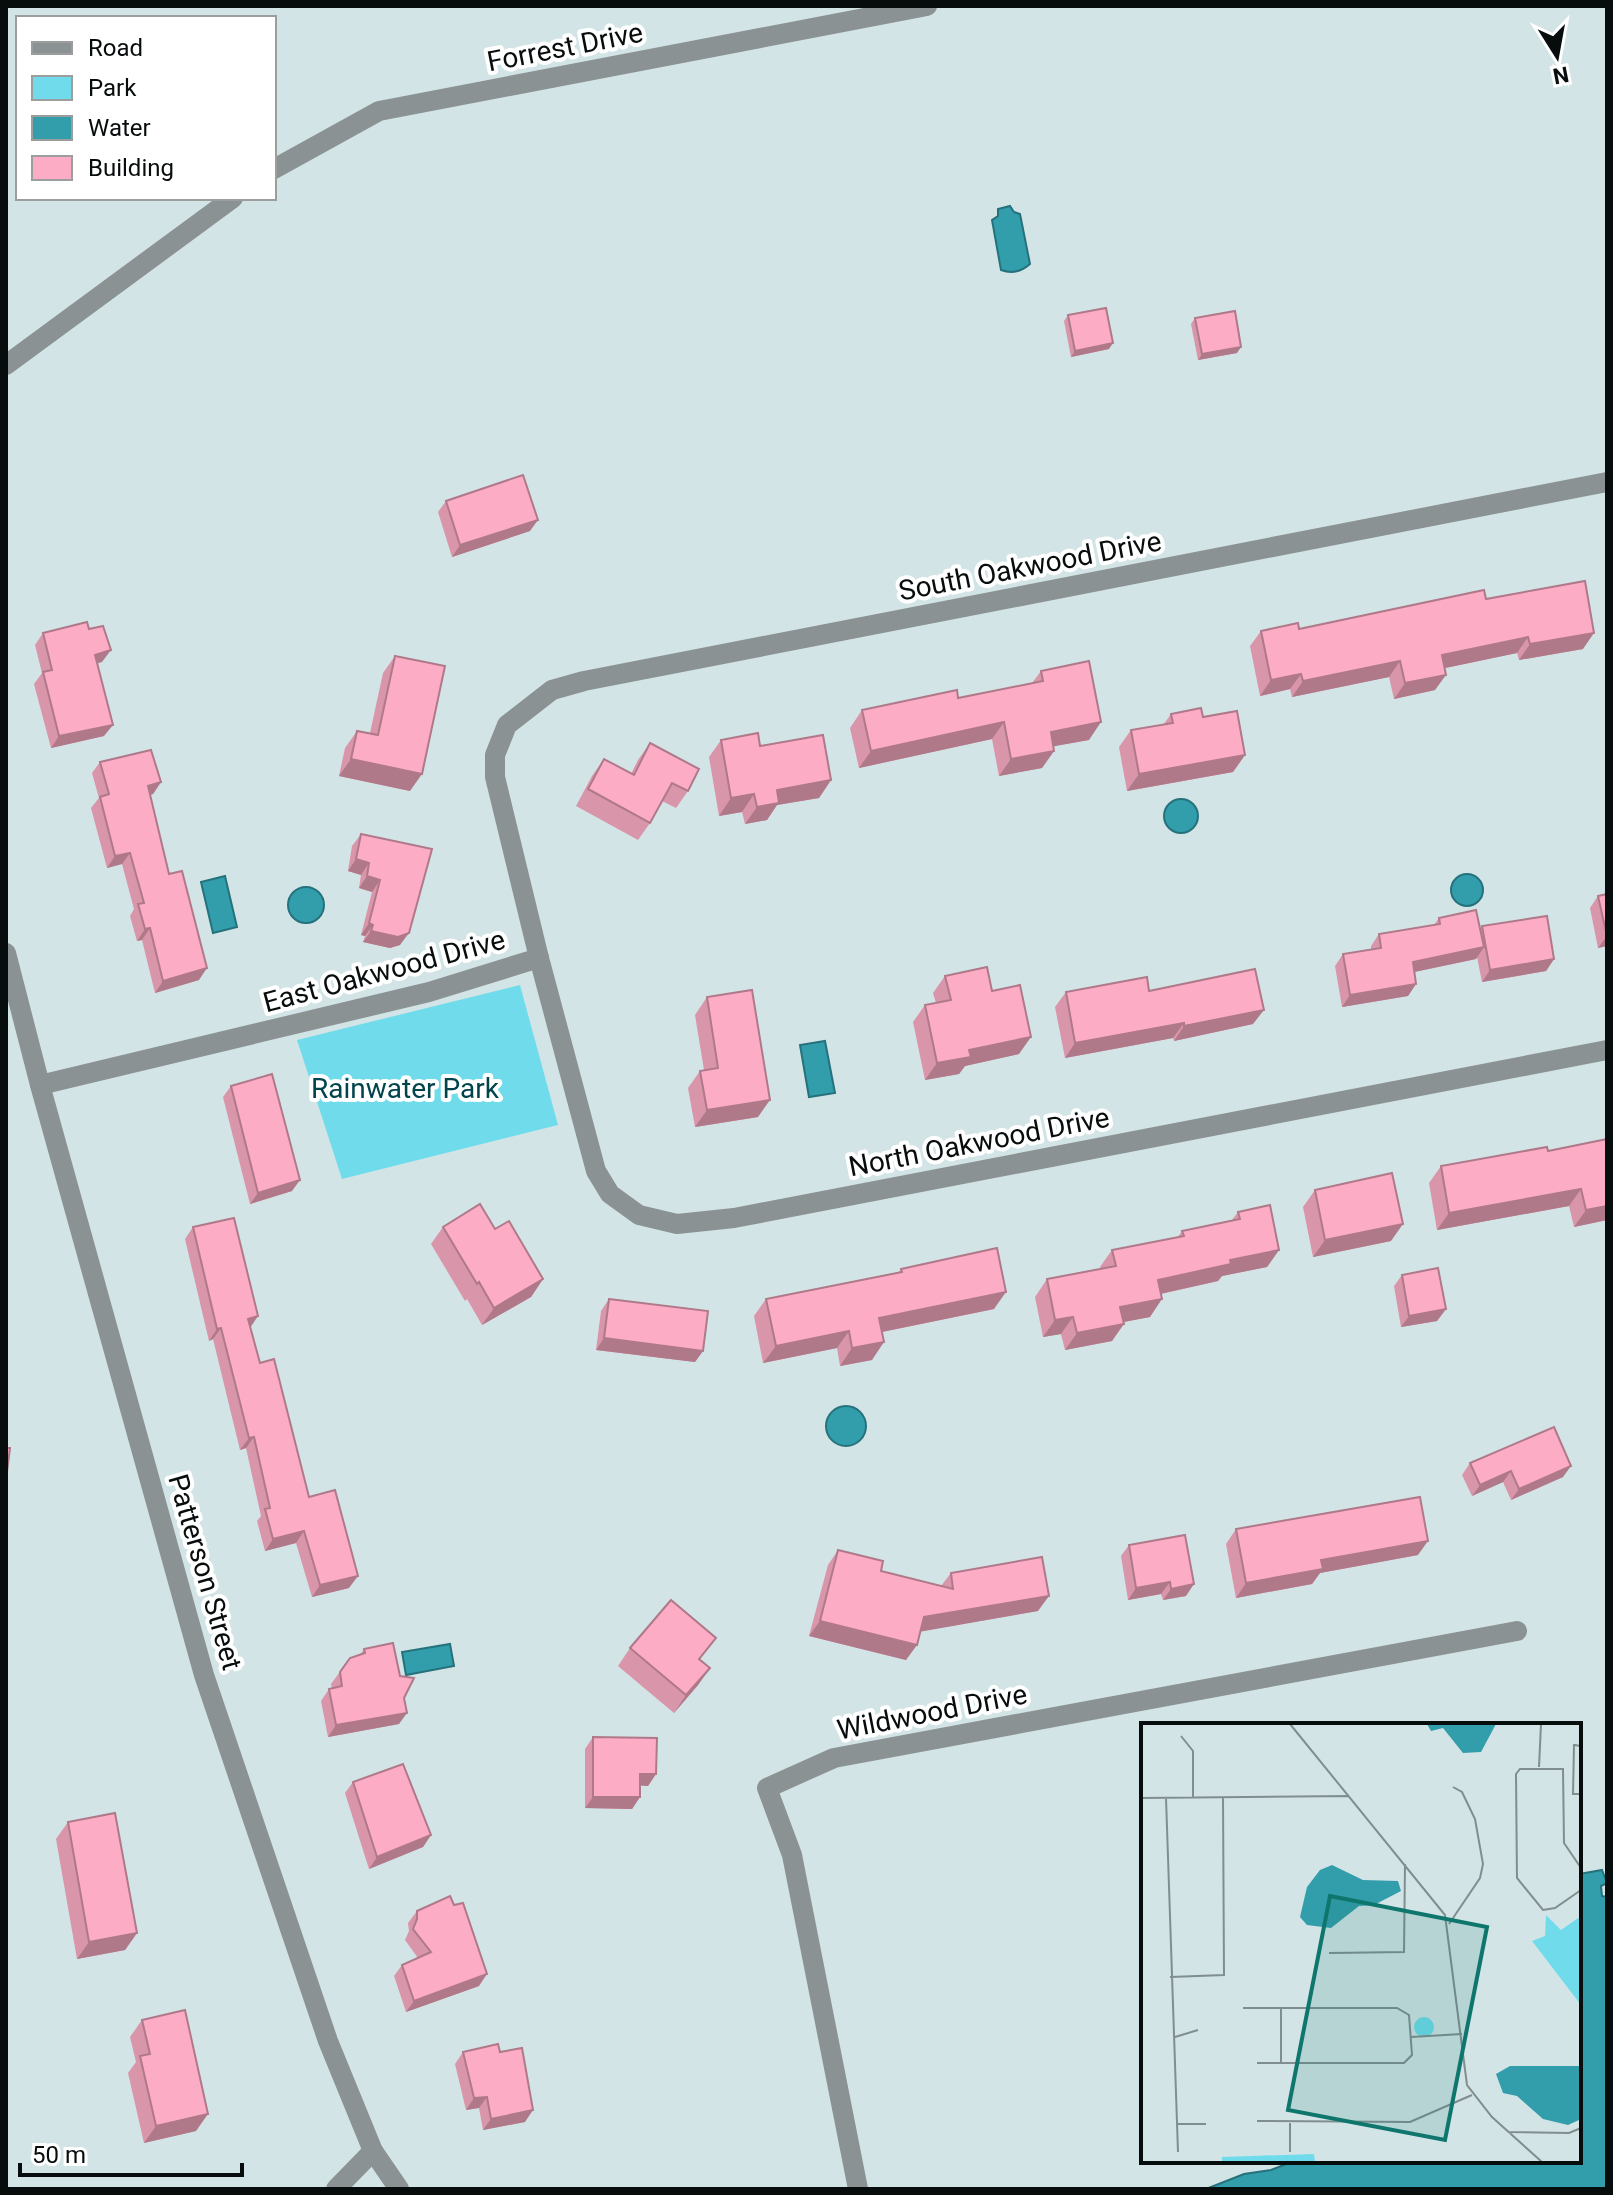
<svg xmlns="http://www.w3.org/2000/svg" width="1613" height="2195" font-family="Roboto,sans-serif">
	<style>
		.green { fill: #70dceb }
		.water { fill: #329dab; stroke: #25727c; stroke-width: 2 }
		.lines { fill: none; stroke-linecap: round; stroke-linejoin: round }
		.minor { stroke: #8b9293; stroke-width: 20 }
		.tertiary { stroke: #8b9293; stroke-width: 20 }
		.wall { fill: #d995a9 }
		.shaded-wall { fill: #b0798a }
		.building { fill: #fcadc5; stroke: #b0798a; stroke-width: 2 }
		.labels { text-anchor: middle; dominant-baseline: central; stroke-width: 8; stroke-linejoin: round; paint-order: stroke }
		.street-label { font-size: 28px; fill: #070c0d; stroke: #fff }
		.park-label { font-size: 28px; fill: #01444c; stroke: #fff }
		.inset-road { fill: none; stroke: #818e8f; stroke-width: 2 }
		.view { fill: #0f766e; fill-opacity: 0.15; stroke: #0f766e; stroke-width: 4 }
		.inset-edge { fill: none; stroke: #070c0d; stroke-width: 4 }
	</style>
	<rect width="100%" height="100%" fill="#d3e4e6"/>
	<polygon class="green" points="520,985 558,1125 342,1179 297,1040"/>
	<g class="water">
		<path d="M1010 206 1014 212 1020 214 1030 264C1021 272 1012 274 1001 270L992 220 998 216V209Z"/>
		<circle cx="1181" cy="816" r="17"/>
		<circle cx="1467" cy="890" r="16"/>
		<polygon points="225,876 237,927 213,933 201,882"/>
		<circle cx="306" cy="905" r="18"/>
		<polygon points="825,1041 835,1093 809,1097 800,1045"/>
		<circle cx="846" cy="1426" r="20"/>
		<polygon points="450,1644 454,1666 406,1675 402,1652"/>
		<polygon points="1602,1870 1607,1883 1601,1886 1602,1896 1607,1897 1607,2189 1206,2189 1244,2174 1271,2170 1294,2161 1579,2161 1579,1874"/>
	</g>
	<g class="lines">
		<g class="minor">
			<polyline points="274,169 379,111 927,6"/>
			<polyline points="6,365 233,198"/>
			<polyline points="1607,482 584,681 552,690 507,725 495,755 495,777 539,958 596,1171 610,1194 639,1215 677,1224 734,1218 1607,1050"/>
			<polyline points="40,1085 429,992 539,958"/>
			<polyline points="336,2189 373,2151"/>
			<polyline points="858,2189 792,1855 767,1788 834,1758 1517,1631"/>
		</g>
		<polyline class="tertiary" points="6,953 40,1085 204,1675 328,2041 373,2151 399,2189"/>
	</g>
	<g class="wall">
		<polygon points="1068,315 1109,349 1071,357 1064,321"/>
		<polygon points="1195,318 1237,353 1198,360 1191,324"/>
		<polygon points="446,501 530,531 452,557 438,512"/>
		<polygon points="1486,599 1583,649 1519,660 1517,653 1445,668 1435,690 1394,699 1389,677 1292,697 1290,689 1260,696 1250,646 1261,631 1299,629"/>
		<polygon points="89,629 102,662 97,663 104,736 51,748 34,684 42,673 35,645 43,633"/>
		<polygon points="395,656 410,791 339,776 345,748 357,731 370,733 383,673"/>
		<polygon points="1041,671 1089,740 1053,746 1054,751 1042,768 999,776 992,739 859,768 850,728 862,710 958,698 1032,683"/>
		<polygon points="1171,714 1245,755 1233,772 1127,791 1119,747 1131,730 1164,724"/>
		<polygon points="721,740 760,746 831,780 819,798 777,805 767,820 745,824 742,812 719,816 709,757"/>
		<polygon points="650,743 688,791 676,808 662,801 650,823 638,840 576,806 592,776 604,759 631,774 638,760"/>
		<polygon points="100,762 161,782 153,794 150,795 169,874 199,980 155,993 142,940 137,941 130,916 134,909 122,864 107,868 91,808 99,798 92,773"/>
		<polygon points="361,834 432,849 400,945 390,948 363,942 365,936 361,935 372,892 359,888 361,875 348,871 352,846"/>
		<polygon points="1607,894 1607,946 1598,948 1590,908 1598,896"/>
		<polygon points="1439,918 1480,929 1482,926 1554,959 1546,971 1482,982 1477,957 1476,959 1414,972 1416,984 1408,996 1342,1007 1335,966 1343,954 1371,949 1371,946 1379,934 1434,925"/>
		<polygon points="945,976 992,991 1019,1054 965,1066 959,1074 925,1080 913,1022 925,1005 936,1003 933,993"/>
		<polygon points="1149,991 1253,1024 1174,1041 1173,1038 1065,1058 1055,1007 1066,992"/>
		<polygon points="707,997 758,1117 695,1127 688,1088 700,1071 704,1070 695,1015"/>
		<polygon points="231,1086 292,1191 250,1204 223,1097"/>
		<polygon points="1548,1151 1607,1220 1574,1227 1569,1206 1437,1230 1429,1183 1441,1166"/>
		<polygon points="1315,1190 1391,1241 1313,1257 1303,1207"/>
		<polygon points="1238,1212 1279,1250 1267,1267 1222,1276 1218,1281 1161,1294 1150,1317 1123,1322 1112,1341 1065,1350 1061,1334 1043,1337 1035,1297 1047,1279 1101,1269 1100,1267 1112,1250 1178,1237 1182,1231 1232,1220"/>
		<polygon points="193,1227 250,1327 260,1363 309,1497 349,1588 312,1597 296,1543 265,1551 257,1521 261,1516 246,1448 240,1450 213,1339 209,1341 185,1239"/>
		<polygon points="443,1227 495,1229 543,1279 531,1297 482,1325 467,1299 465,1301 431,1244"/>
		<polygon points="901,1269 994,1309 882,1332 872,1360 840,1366 837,1348 763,1363 754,1316 766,1299 899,1272"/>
		<polygon points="1402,1275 1446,1309 1437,1321 1401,1327 1394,1286"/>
		<polygon points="609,1299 703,1351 695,1362 596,1350 601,1311"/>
		<polygon points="1470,1463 1563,1477 1511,1500 1503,1482 1472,1496 1462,1475"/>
		<polygon points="1236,1529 1418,1555 1320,1573 1312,1584 1236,1598 1226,1544"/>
		<polygon points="1129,1545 1186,1596 1163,1600 1161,1594 1128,1600 1121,1556"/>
		<polygon points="838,1550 881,1571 941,1586 951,1573 1038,1611 920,1631 906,1660 809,1636 828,1565"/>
		<polygon points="630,1648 701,1660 710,1668 698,1685 674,1713 618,1666"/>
		<polygon points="364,1649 404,1698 399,1724 328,1737 321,1701 329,1689 332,1688 331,1684 350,1658 360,1655"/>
		<polygon points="593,1737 656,1774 648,1786 640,1785 640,1797 632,1809 585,1808 585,1749"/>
		<polygon points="353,1782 431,1835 423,1847 369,1869 345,1793"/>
		<polygon points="68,1822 137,1933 125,1950 77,1959 56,1839"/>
		<polygon points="417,1911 479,1986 406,2012 394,1976 402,1965 418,1958 405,1940 409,1931 408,1923"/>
		<polygon points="142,2020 196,2131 144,2143 128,2073 136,2062 130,2037"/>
		<polygon points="463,2052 500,2052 525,2122 483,2130 479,2108 466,2110 455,2064"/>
	</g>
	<g class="shaded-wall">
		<polygon points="1113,343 1109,349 1071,357 1075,351"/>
		<polygon points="1241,347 1237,353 1198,360 1202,354"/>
		<polygon points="538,520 530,531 452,557 460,545"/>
		<polygon points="1594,633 1583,649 1519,660 1530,644"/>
		<polygon points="1528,637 1517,653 1431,671 1442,655"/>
		<polygon points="111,650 102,662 87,666 95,655"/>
		<polygon points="1400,661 1389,677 1292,697 1303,681"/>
		<polygon points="1301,674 1290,689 1260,696 1271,680"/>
		<polygon points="1446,675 1435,690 1394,699 1405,683"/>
		<polygon points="1004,722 992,739 859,768 871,751"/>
		<polygon points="1101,722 1089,740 1039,749 1051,732"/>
		<polygon points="113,725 104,736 51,748 59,736"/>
		<polygon points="1054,751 1042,768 999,776 1011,759"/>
		<polygon points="1245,755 1233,772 1127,791 1139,774"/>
		<polygon points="351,759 422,774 410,791 339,776"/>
		<polygon points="831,780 819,798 777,805 767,820 745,824 757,807 777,790"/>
		<polygon points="161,782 153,794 140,798 148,786"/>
		<polygon points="754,794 742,812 719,816 731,798"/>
		<polygon points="130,853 122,864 107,868 115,856"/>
		<polygon points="356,859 369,863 361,875 348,871"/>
		<polygon points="367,876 380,880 372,892 359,888"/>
		<polygon points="369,923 373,925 365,936 361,935"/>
		<polygon points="150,928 142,940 137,941 145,929"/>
		<polygon points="371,931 409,933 400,945 390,948 363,942"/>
		<polygon points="1607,936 1607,946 1598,948"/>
		<polygon points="1484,947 1476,959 1405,974 1413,962"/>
		<polygon points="1554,959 1546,971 1482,982 1490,970"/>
		<polygon points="207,968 199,980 155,993 163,981"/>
		<polygon points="1416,984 1408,996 1342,1007 1350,995"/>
		<polygon points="1264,1010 1253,1024 1174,1041 1184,1026"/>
		<polygon points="1184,1023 1173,1038 1065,1058 1075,1043"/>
		<polygon points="1031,1037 1019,1054 965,1066 959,1074 925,1080 937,1063 969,1050"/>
		<polygon points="770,1100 758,1117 695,1127 707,1110"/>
		<polygon points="300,1180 292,1191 250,1204 258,1193"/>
		<polygon points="1581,1189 1569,1206 1437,1230 1449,1213"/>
		<polygon points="1607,1206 1607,1220 1574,1227 1586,1210"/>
		<polygon points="1403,1224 1391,1241 1313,1257 1325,1240"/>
		<polygon points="1279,1250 1267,1267 1222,1276 1218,1281 1146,1297 1158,1280 1230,1260"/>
		<polygon points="543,1279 531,1297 482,1325 494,1308"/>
		<polygon points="1006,1292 994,1309 867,1335 879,1318"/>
		<polygon points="1162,1299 1150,1317 1108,1325 1120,1307"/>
		<polygon points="1446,1309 1437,1321 1401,1327 1409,1316"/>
		<polygon points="258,1316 250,1328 248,1319"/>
		<polygon points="1073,1317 1061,1334 1043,1337 1055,1320"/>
		<polygon points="1124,1324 1112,1341 1065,1350 1077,1333"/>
		<polygon points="221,1328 213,1339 209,1341 217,1329"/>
		<polygon points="849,1331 837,1348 763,1363 776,1346"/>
		<polygon points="604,1338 703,1351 695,1362 596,1350"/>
		<polygon points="884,1342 872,1360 840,1366 852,1348"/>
		<polygon points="254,1437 246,1448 240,1450 249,1438"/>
		<polygon points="1571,1466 1563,1477 1511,1500 1519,1489"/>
		<polygon points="1511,1471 1503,1482 1472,1496 1480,1485"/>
		<polygon points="304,1531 296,1543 265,1551 273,1539"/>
		<polygon points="1428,1541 1418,1555 1320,1573 1312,1584 1236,1598 1246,1583 1321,1560"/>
		<polygon points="358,1576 349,1588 312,1597 320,1585"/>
		<polygon points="1170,1582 1161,1594 1128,1600 1136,1588"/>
		<polygon points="1194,1584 1186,1596 1163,1600 1171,1589"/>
		<polygon points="1049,1596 1038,1611 913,1633 924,1617"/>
		<polygon points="820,1621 917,1645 906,1660 809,1636"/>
		<polygon points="710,1668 698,1685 674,1713 686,1695"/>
		<polygon points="407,1713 399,1724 328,1737 336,1725"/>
		<polygon points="640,1774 656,1774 648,1786 632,1785"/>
		<polygon points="593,1797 640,1797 632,1809 585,1808"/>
		<polygon points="431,1835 423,1847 369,1869 377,1857"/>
		<polygon points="137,1933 125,1950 77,1959 89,1942"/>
		<polygon points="487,1974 479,1986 406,2012 414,2001"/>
		<polygon points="487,2097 479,2108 466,2110 474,2098"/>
		<polygon points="533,2110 525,2122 483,2130 491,2119"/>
		<polygon points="208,2114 196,2131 144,2143 156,2126"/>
	</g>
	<g class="building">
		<polygon points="1106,308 1113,343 1075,351 1068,315"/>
		<polygon points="1235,311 1241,347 1202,354 1195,318"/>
		<polygon points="523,475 538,520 460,545 446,501"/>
		<polygon points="1585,581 1594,633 1530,644 1528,637 1442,655 1446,675 1405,683 1400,661 1303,681 1301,674 1271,680 1261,631 1298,623 1299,629 1484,590 1486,599"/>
		<polygon points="87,622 89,629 103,626 111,650 95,655 113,725 59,736 43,672 52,670 43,633"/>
		<polygon points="395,656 445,666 422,774 351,759 357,731 378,735"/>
		<polygon points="1089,661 1101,722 1051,732 1054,751 1011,759 1004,722 871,751 862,710 957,690 958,698 1043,681 1041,671"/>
		<polygon points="1201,708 1203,717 1237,711 1245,755 1139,774 1131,730 1173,723 1171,714"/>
		<polygon points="758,733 760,746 823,735 831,780 777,790 779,803 757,807 754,794 731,798 721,740"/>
		<polygon points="650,743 699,769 688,791 672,783 650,823 588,789 604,759 634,775"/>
		<polygon points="151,750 161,782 148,786 169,874 182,871 207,968 163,981 150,928 145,929 138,904 144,903 130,853 115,856 100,797 109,794 100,762"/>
		<polygon points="361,834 432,849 409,933 398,937 371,931 373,925 369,923 380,880 367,876 369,863 356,859"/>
		<polygon points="1607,894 1607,936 1598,896"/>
		<polygon points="1476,910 1484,947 1413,962 1416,984 1350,995 1343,954 1381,948 1379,934 1440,924 1439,918"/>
		<polygon points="1547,916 1554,959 1490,970 1482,926"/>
		<polygon points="987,967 992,991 1020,985 1031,1037 969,1050 971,1057 937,1063 925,1005 951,1000 945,976"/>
		<polygon points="1255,969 1264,1010 1184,1026 1184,1023 1075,1043 1066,992 1147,977 1149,991"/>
		<polygon points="752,990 770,1100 707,1110 700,1071 718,1068 707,997"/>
		<polygon points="272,1074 300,1180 258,1193 231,1086"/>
		<polygon points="1607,1139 1607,1206 1586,1210 1581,1189 1449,1213 1441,1166 1547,1147 1548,1151"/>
		<polygon points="1392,1173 1403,1224 1325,1240 1315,1190"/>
		<polygon points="480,1204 495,1229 509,1221 543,1279 494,1308 479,1282 477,1284 443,1227"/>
		<polygon points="1270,1205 1279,1250 1230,1260 1231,1264 1158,1280 1162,1299 1120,1307 1124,1324 1077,1333 1073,1317 1055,1320 1047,1279 1116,1266 1112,1250 1184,1236 1182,1231 1240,1219 1238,1212"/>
		<polygon points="234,1218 258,1316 248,1319 260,1363 274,1359 309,1497 335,1490 358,1576 320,1585 304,1531 273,1539 265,1509 270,1508 254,1437 249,1438 221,1328 217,1329 193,1227"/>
		<polygon points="997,1248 1006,1292 879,1318 884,1342 852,1348 849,1331 776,1346 766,1299 902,1272 901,1269"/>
		<polygon points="1438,1268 1446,1309 1409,1316 1402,1275"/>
		<polygon points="609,1299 708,1311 703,1351 604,1338"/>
		<polygon points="1554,1427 1571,1466 1519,1489 1511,1471 1480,1485 1470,1463"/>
		<polygon points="6,1448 10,1448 6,1480"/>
		<polygon points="1420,1497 1428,1541 1321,1560 1323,1569 1246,1583 1236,1529"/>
		<polygon points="1185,1535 1194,1584 1171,1589 1170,1582 1136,1588 1129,1545"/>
		<polygon points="838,1550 883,1561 881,1571 953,1589 951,1573 1042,1557 1049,1596 924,1617 917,1645 820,1621"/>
		<polygon points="671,1600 716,1638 699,1659 710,1668 686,1695 630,1648"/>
		<polygon points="393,1643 400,1676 414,1678 404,1698 407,1713 336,1725 329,1689 342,1686 340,1672 350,1658 365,1653 364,1649"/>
		<polygon points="593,1737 657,1738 656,1774 640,1774 640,1797 593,1797"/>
		<polygon points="403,1764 431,1835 377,1857 353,1782"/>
		<polygon points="115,1813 137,1933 89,1942 68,1822"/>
		<polygon points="450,1896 454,1905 463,1903 487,1974 414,2001 402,1965 431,1952 413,1929 417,1919 417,1911"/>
		<polygon points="185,2010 208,2114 156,2126 140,2056 150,2054 142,2020"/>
		<polygon points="498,2044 500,2052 522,2048 533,2110 491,2119 487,2097 474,2098 463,2052"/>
	</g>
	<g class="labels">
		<g class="street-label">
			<text transform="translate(565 47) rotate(-11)">Forrest Drive</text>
			<text transform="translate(1030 566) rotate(-11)">South Oakwood Drive</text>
			<text transform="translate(384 971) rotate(-15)">East Oakwood Drive</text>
			<text transform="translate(979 1142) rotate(-11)">North Oakwood Drive</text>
			<text transform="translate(205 1572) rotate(74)">Patterson Street</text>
			<text transform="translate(932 1712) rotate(-11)">Wildwood Drive</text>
		</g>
		<g class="park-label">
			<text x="405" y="1088">Rainwater Park</text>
		</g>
	</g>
	<g transform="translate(1141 1723)">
		<rect width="440" height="440" fill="#d3e4e6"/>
		<path d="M405 192 420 207 440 193V282L391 218 404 213ZM273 304a10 10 0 1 1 20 0a10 10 0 1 1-20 0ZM173 431 174 439H81V434Z" fill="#70dceb"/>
		<path d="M286 1H355L340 29 322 30 302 5 290 8ZM191 142 222 157 257 158 260 168 233 182 218 183 190 205 166 202 159 194 166 164 179 147ZM369 343H440L438 397 427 402 402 396 376 373 362 370 355 351Z" fill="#329dab"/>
		<path class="inset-road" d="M149 1 304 192 326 362 351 394 401 439M40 13 52 28V75M440 23 433 22 432 71H440M398 44 400 1M0 75 208 73M25 75 37 429M440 145 423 120 422 46H379L375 51 376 155 402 187 414 185 440 167M308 201 339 155 342 141 334 96 321 69 312 64M188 230 263 229 264 141M29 254 83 252 82 75M102 285H256L268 292 271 332 263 340H116M34 314 57 307M270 314 321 311M140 340V285M116 398 269 399 331 372M37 401H65M367 409 428 410 440 405M149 429V400"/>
		<path class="view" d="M189 173 346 204 304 417 147 387Z"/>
		<rect width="440" height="440" class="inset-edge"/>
	</g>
	<rect width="1613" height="2195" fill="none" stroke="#070c0d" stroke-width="16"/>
	<rect x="16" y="16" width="260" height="184" fill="#ffffff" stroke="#9c9e9e" stroke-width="2"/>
	<rect x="32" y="42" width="40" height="12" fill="#8b9293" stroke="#9c9e9e" stroke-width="2"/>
	<text x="88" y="56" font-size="24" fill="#070c0d">Road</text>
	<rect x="32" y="76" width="40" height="24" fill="#70dceb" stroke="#9c9e9e" stroke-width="2"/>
	<text x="88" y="96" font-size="24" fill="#070c0d">Park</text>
	<rect x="32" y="116" width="40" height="24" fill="#329dab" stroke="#9c9e9e" stroke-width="2"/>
	<text x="88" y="136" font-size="24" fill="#070c0d">Water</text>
	<rect x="32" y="156" width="40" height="24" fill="#fcadc5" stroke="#9c9e9e" stroke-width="2"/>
	<text x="88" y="176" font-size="24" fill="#070c0d">Building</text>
	<g transform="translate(1557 56) rotate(169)" stroke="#ffffff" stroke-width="6" paint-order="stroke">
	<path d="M0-6L14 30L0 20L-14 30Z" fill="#070c0d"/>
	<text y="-12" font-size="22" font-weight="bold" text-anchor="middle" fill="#070c0d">N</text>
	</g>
	<path d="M20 2163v12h222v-12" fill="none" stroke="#070c0d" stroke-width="4"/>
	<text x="32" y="2163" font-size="24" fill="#070c0d" stroke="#ffffff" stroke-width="6" paint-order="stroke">50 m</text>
</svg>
